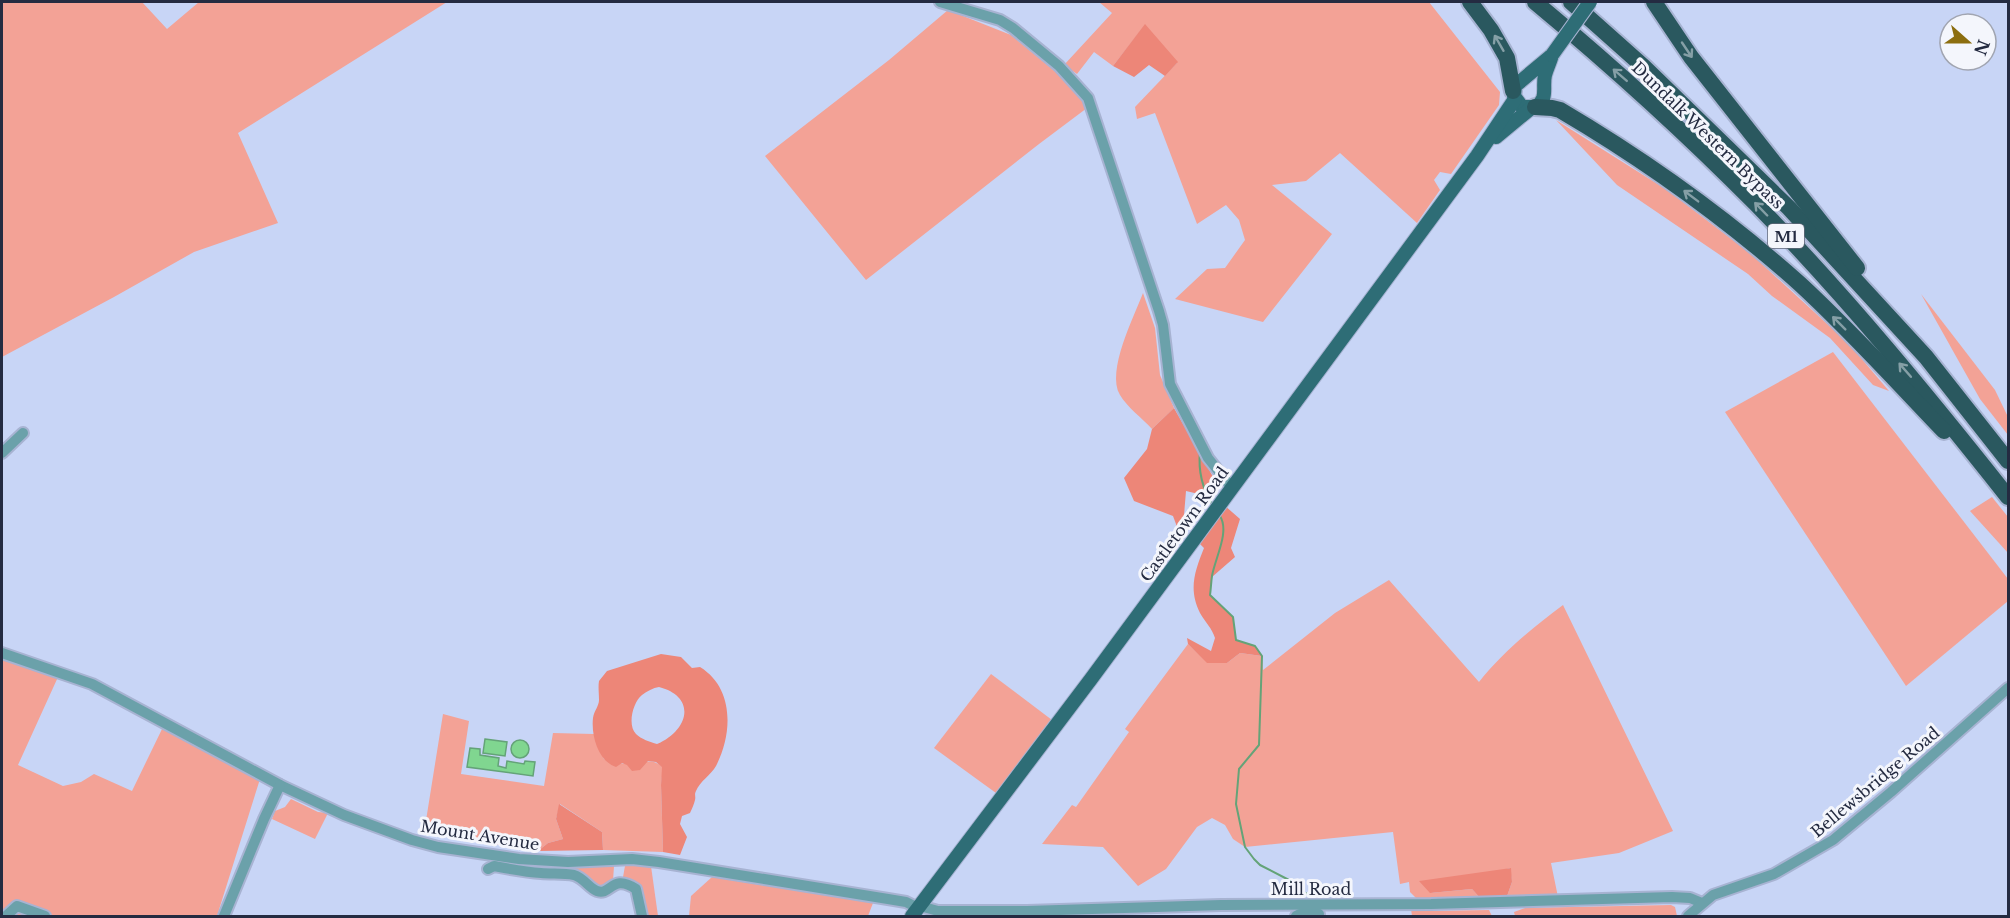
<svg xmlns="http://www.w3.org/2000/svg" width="2010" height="918" font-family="'Libre Baskerville',serif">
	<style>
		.green { fill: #f3a296 }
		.forest { fill: #ed8678; fill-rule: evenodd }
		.water { fill: #80d690; stroke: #64a378; stroke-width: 1.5 }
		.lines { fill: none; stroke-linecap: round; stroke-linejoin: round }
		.stream { stroke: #64a378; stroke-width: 2 }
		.minor-casing { stroke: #a7b3d2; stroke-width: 14 }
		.major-casing { stroke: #a7b3d2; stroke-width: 16 }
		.highway-casing { stroke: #a7b3d2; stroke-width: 20 }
		.minor { stroke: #6ba1aa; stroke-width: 10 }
		.major { stroke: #2e6d76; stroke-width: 14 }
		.highway { stroke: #2a585f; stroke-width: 16 }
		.major-bridge-casing { stroke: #a7b3d2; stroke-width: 16; stroke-linecap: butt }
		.major-bridge { stroke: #2e6d76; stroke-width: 14 }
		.oneway { stroke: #859fa6 }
		.labels { text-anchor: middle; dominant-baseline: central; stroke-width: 6; stroke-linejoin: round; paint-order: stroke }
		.shield { fill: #f4f6fc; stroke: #626879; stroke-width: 1.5 }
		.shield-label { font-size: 15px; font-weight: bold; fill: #242b41 }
		.street-label { font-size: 16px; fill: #242b41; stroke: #f4f6fc }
	</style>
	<rect width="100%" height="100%" fill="#c8d5f6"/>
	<g class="green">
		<polygon points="2,2 142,2 167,29 199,2 447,2 238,133 278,223 194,252 114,297 2,357"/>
		<polygon points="1099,2 1429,2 1500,92 1499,105 1451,174 1440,172 1434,180 1440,190 1417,223 1340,153 1306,181 1272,185 1332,234 1263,322 1175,299 1207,269 1225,268 1245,240 1239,220 1226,205 1197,224 1155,113 1137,119 1135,107 1177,63 1145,25 1113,66 1094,52 1077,74 1064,65 1112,13"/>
		<polygon points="948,10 1011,35 1074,87 1087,108 1039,144 866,280 765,156 889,60"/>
		<polygon points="1556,120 1667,190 1751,254 1849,344 1889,391 1873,385 1830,338 1772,296 1748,274 1617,185"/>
		<path d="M1143 293 1155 328 1160 375 1174 408 1152 429C1142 418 1127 407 1120 395 1106 371 1134 317 1143 293Z"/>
		<polygon points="1921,294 1995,390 2008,417 2008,435 1980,399"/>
		<polygon points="1833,352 2008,579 2008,601 1906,686 1725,412"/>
		<polygon points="1992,497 2008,517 2008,553 1970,511"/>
		<path d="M1389 580 1479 682C1502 653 1532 628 1563 605L1673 831 1619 853 1551 863 1558 897 1506 899 1512 882 1510 868 1430 893 1472 889 1481 899 1418 900 1410 892 1409 882 1400 884 1393 832 1245 847 1233 839 1225 825 1212 818 1197 827 1166 869 1138 886 1103 847 1042 844 1072 805 1076 807 1129 732 1125 729 1188 644 1208 663H1227L1240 653 1262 656 1263 670 1335 613Z"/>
		<polygon points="2,658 58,677 18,765 63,786 81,782 94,774 132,791 163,727 260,779 217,916 2,916"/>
		<polygon points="991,674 1052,720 996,793 934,748"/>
		<path d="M443 714 469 721 461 774 544 786 553 733 594 734 604 759C612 761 621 764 629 764 642 764 651 757 663 767L661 785 663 852 603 850 602 832 560 804 556 819 563 839 548 843 538 851 424 833Z"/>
		<polygon points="291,799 318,812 328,813 315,839 272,819 275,811 285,807"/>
		<polygon points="563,866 614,866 613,881 603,887 595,884 584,875"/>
		<polygon points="625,866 651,866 658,916 645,916 623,877"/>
		<polygon points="712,877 873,903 868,916 689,916 691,896"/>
		<polygon points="1671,905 1675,907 1677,916 1515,916 1514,912 1525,908"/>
		<polygon points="1411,909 1431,911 1489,910 1492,916 1412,916"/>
	</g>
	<g class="forest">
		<polygon points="1145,24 1178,62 1165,76 1149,65 1134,77 1113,66"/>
		<polygon points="1174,408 1216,482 1203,495 1186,491 1182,540 1173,516 1134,501 1124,478 1147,449 1152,429"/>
		<path d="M1224 505 1240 519 1231 548 1235 557 1212 577 1210 595 1233 617 1236 640 1255 646 1262 656 1240 653 1227 663H1207L1188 644 1187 638 1211 651 1215 638C1212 628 1205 622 1200 613 1188 589 1195 571 1204 548L1198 542Z"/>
		<path d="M661 654 681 657 692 668 700 667C734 688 733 733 716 766 711 775 700 781 696 791 694 795 696 796 695 800 694 804 692 809 690 813L682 816 680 824 687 837 680 855 663 852 661 785 662 767 656 762 648 761 640 770 632 771 627 765 622 763 616 767C598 761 591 735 593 718 594 711 599 706 599 700 599 693 598 687 599 681L607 671ZM659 687C697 697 689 730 657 744 650 742 641 739 636 734 627 725 633 702 642 695 647 691 653 688 659 687Z"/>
		<polygon points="559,804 602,832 603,850 538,851 548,843 563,839 556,819"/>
		<polygon points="1511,868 1512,882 1506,899 1481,899 1472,889 1430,893 1419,881"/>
	</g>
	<g class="water">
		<polygon points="485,739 507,742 505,756 483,753"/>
		<circle cx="520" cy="749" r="9"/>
		<polygon points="470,748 480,749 480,755 499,758 498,766 506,768 507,761 524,764 525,761 535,762 533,776 467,767"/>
	</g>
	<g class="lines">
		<g class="stream">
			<path d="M1200 451C1198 470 1203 490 1213 506"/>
			<path d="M1220 516C1230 532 1215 558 1212 576 1211 582 1211 589 1210 595L1233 617 1236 640 1255 646 1262 656 1259 745 1239 769 1236 804 1245 847 1254 859 1260 865 1289 880 1297 893 1321 894"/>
		</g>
		<g class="minor-casing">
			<g id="minor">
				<polyline points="940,2 1000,20 1013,28 1059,66 1088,98 1159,311 1163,325 1170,384 1208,458 1232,488"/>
				<polyline points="2,453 23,433"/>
				<polyline points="2,653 92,684 280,785 344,815 412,840 438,847 519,859 568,862 632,859 659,862 888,899 906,902 918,908"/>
				<path d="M488 869 494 866C510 869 525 872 541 873 552 874 563 873 574 875 584 878 589 888 597 891 611 896 612 873 636 889L642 916"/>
				<polyline points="920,906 938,911 1027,911 1221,905 1431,904 1672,897 1690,898 1702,903"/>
				<polyline points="6,916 17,906 45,916"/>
				<polyline points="224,916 264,819 280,785"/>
				<polyline points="1296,916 1300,914 1319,914"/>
				<polyline points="1688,916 1713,895 1774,874 1833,840 1891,792 2008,688"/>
			</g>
		</g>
		<g class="major-casing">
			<g id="major">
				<path d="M1552 55C1550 62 1547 68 1545 75 1542 88 1549 99 1535 107H1522L1514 96 1515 86Z"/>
				<polyline points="1496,137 1530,109"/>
				<polyline points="912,916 1091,679 1477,156 1515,99"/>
			</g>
		</g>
		<g class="highway-casing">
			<g id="highway">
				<polyline points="1470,2 1491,30 1507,58 1513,91"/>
				<path d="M1535 2C1612 66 1686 133 1756 204 1846 296 1928 396 2008 497"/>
				<polyline points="1571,2 1644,67 1789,208 1926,357 2008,461"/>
				<polyline points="1654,2 1691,57 1857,268"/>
				<path d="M1535 107 1552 108 1560 110C1645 160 1726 218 1800 284 1849 329 1897 382 1944 431"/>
			</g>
		</g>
		<use href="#minor" class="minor"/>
		<use href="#major" class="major"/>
		<use href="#highway" class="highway"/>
		<g class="major-bridge-casing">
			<polyline id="major-bridge" points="1552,55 1590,2"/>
		</g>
		<use href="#major-bridge" class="major-bridge"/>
	</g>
	<defs><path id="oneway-shaft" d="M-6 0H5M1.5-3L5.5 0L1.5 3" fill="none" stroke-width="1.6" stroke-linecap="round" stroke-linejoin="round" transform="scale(1.5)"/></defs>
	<g class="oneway">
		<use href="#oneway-shaft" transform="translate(1499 43) rotate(-120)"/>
		<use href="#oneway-shaft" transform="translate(1687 50) rotate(56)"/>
		<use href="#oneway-shaft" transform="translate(1620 75) rotate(-139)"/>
		<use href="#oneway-shaft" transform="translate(1691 196) rotate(-143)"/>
		<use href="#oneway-shaft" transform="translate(1761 209) rotate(-134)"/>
		<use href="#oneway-shaft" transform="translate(1839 323) rotate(-135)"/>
		<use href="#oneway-shaft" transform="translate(1905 370) rotate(-131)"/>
	</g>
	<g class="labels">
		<rect class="shield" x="1768" y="224" width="36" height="24" rx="4.5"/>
		<g class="shield-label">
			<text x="1786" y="236">M1</text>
		</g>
		<g class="street-label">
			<text transform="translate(1708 135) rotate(44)">Dundalk Western Bypass</text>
			<text transform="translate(1184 524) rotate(-54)">Castletown Road</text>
			<text transform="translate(1875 782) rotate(-40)">Bellewsbridge Road</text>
			<text transform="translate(480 835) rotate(9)">Mount Avenue</text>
			<text x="1311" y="889">Mill Road</text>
		</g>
	</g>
	<rect width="2010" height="918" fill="none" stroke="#242b41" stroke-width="6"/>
	<g transform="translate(1968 42) rotate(111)"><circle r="28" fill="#f4f6fc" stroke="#a1a5b1" stroke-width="1.5"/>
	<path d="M0-4.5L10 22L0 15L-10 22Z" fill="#8c6e10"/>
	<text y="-9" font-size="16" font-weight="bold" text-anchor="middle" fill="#242b41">N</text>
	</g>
</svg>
